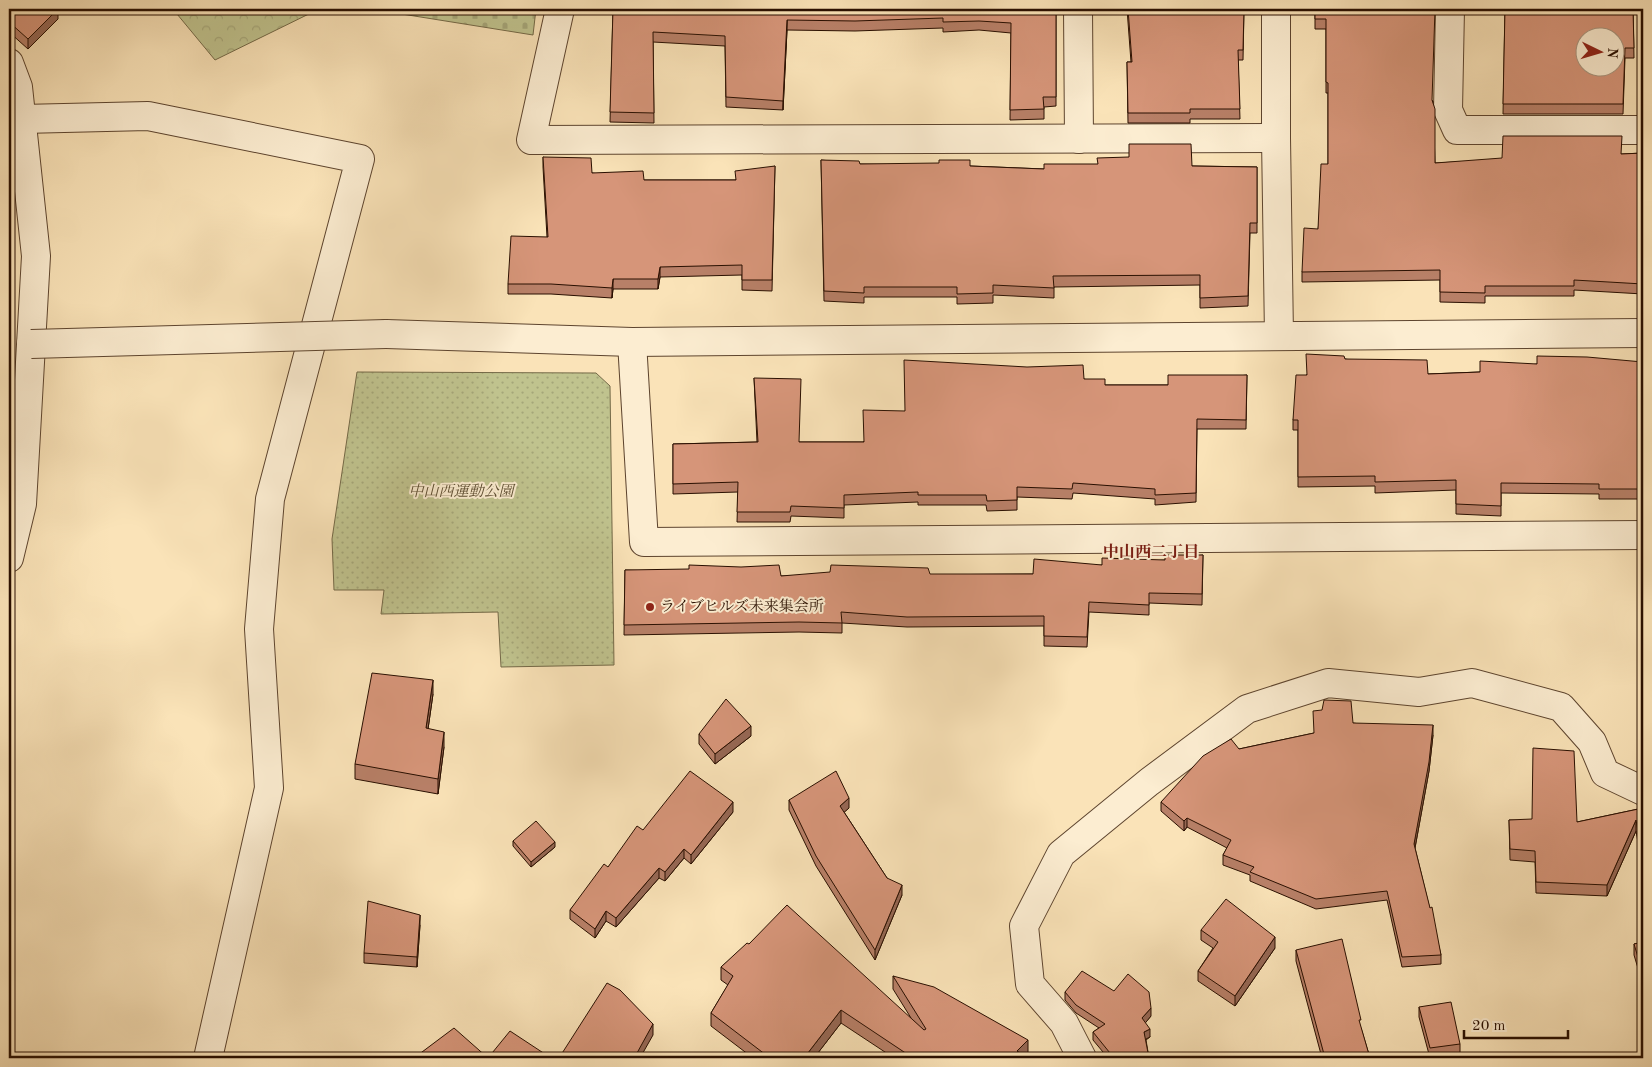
<svg xmlns="http://www.w3.org/2000/svg" width="1652" height="1067" font-family="'Old Standard TT','Noto Serif JP',serif">
	<style>
		.forest { fill: url(#forest-crowns); stroke: #746947 }
		.cemetery { fill: url(#cemetery-stones); stroke: #746947 }
		.park { fill: url(#park-dots); stroke: #746947 }
		.lines { fill: none; stroke-linecap: round; stroke-linejoin: round }
		.minor-casing { stroke: #5d442e; stroke-width: 30 }
		.minor { stroke: #fcedd1; stroke-width: 28 }
		.minor-bridge-casing { stroke: #5d442e; stroke-width: 30; stroke-linecap: butt }
		.minor-bridge { stroke: #fcedd1; stroke-width: 28 }
		.wall { fill: #b88068; stroke: #290f00 }
		.shaded-wall { fill: #966855; stroke: #290f00 }
		.building { fill: #d69579; stroke: #290f00; fill-rule: evenodd }
		.poi-dot { fill: #8f2418; stroke: #fcedd1; stroke-width: 2 }
		.labels { text-anchor: middle; dominant-baseline: central; stroke-width: 4; stroke-linejoin: round; paint-order: stroke }
		.park-label { font-size: 15px; font-style: italic; fill: #5e4e32; stroke: #fcedd1 }
		.poi-label { font-size: 15px; fill: #290f00; stroke: #fcedd1; text-anchor: start }
		.neighbourhood-label { font-size: 16px; font-weight: bold; fill: #7a1f14; stroke: #fcedd1 }
	</style>
	<defs>
		<pattern id="forest-crowns" width="20" height="18" patternUnits="userSpaceOnUse" patternTransform="scale(1.25)"><rect width="20" height="18" fill="#c0c38e"/><path d="M2 6a3 3 0 1 1 6 0M12 15a3 3 0 1 1 6 0" fill="none" stroke="#a5a679"/></pattern>
		<pattern id="cemetery-stones" width="16" height="16" patternUnits="userSpaceOnUse" patternTransform="scale(1.25)"><rect width="16" height="16" fill="#c0c38e"/><path d="M2 7V4a2 2 0 0 1 4 0v3zM10 15v-3a2 2 0 0 1 4 0v3z" fill="#a5a679"/></pattern>
		<pattern id="park-dots" width="8" height="8" patternUnits="userSpaceOnUse" patternTransform="scale(1.25)"><rect width="8" height="8" fill="#c0c38e"/><path d="M2 2h.1M6 6h.1" fill="none" stroke="#a5a679" stroke-width="1.8" stroke-linecap="round"/></pattern>
	</defs>
	<rect width="100%" height="100%" fill="#fae3b8"/>
	<filter id="stains"><feTurbulence type="fractalNoise" baseFrequency=".004" numOctaves="4"/><feColorMatrix values="0 0 0 0 .2 0 0 0 0 .09 0 0 0 0 .02 0 0 0 .5 -.17"/></filter>
	<radialGradient id="worn" r=".72"><stop offset=".6" stop-color="#630" stop-opacity="0"/><stop offset="1" stop-color="#630" stop-opacity=".3"/></radialGradient>
	<polygon class="forest" points="181,9 319,9 215,60 177,14"/>
	<polygon class="cemetery" points="383,9 536,9 533,35 383,11"/>
	<polygon class="park" points="357,372 596,373 610,386 614,665 501,667 498,612 381,614 384,590 334,590 332,539"/>
	<g class="lines">
		<g class="minor-casing">
			<g id="minor">
				<polyline points="560,9 531,140 1276,138"/>
				<polyline points="1078,9 1079,139"/>
				<polyline points="1276,9 1276,138 1279,336"/>
				<polyline points="1450,9 1448,110 1457,130 1643,130"/>
				<polyline points="9,63 18,87 36,256 22,504 9,558"/>
				<polyline points="22,119 148,116 360,159 270,499 259,629 269,788 208,1058"/>
				<polyline points="386,334 632,342 1643,333"/>
				<polyline points="632,342 644,542 1643,535"/>
				<polyline points="1082,1058 1064,1023 1030,984 1024,926 1061,854 1149,782 1247,709 1328,683 1419,692 1472,683 1561,707 1592,742 1605,773 1643,791"/>
			</g>
		</g>
		<use href="#minor" class="minor"/>
		<g class="minor-bridge-casing">
			<polyline id="minor-bridge" points="31,344 386,334"/>
		</g>
		<use href="#minor-bridge" class="minor-bridge"/>
	</g>
	<g class="wall">
		<polygon points="9,9 58,19 28,49 9,32"/>
		<polygon points="613,9 1056,9 1056,106 1044,107 1044,119 1010,120 1011,33 979,30 943,32 943,28 855,31 787,30 783,110 726,107 725,46 653,42 654,123 610,122"/>
		<polygon points="1127,9 1244,9 1243,60 1238,60 1240,119 1190,119 1190,123 1128,123 1127,62 1131,62"/>
		<polygon points="1315,9 1433,101 1435,163 1643,153 1643,294 1574,290 1574,296 1485,296 1485,303 1440,302 1440,280 1302,282 1302,272 1318,229 1328,164 1328,93 1326,93 1326,29 1315,29"/>
		<polygon points="1505,9 1633,9 1634,58 1625,58 1623,114 1503,114"/>
		<polygon points="543,157 592,173 644,180 735,180 775,166 772,291 742,290 742,275 660,277 658,289 613,289 612,298 551,294 508,294 508,284 547,237 543,167"/>
		<polygon points="821,160 860,164 970,166 1044,169 1192,166 1257,167 1257,233 1250,233 1248,306 1200,308 1200,285 1054,287 1054,298 993,295 993,303 957,304 957,297 864,297 864,303 824,301"/>
		<polygon points="1345,359 1428,374 1480,372 1537,364 1643,362 1643,499 1599,499 1599,494 1501,493 1501,516 1456,514 1456,490 1375,493 1375,486 1298,487 1298,430 1293,430 1293,420 1306,375"/>
		<polygon points="1247,375 1246,429 1197,429 1196,502 1155,505 1155,499 1073,493 1072,499 1017,497 1017,510 987,511 986,505 918,505 918,502 844,505 844,518 791,516 790,522 737,522 738,492 673,494 673,444 757,442 754,378 799,442 863,442 905,411 1084,379 1105,385 1168,385"/>
		<polygon points="1203,555 1202,605 1149,603 1149,615 1089,612 1087,647 1044,646 1044,626 907,627 842,623 842,633 799,632 624,635 625,570 781,576 1033,574 1102,565 1165,560"/>
		<polygon points="433,694 428,729 444,747 438,794 355,779 355,764"/>
		<polygon points="1353,723 1433,735 1429,771 1415,848 1441,955 1441,964 1402,967 1387,900 1316,909 1250,881 1250,875 1223,865 1223,855 1227,848 1187,827 1184,831 1161,811 1161,802 1239,749 1314,733"/>
		<polygon points="699,734 751,736 715,764 699,744"/>
		<polygon points="789,800 849,808 844,812 887,878 902,895 875,960 816,866 789,810"/>
		<polygon points="1643,808 1643,870 1636,831 1607,896 1536,893 1535,862 1510,860 1509,820 1577,822"/>
		<polygon points="733,812 691,864 684,858 665,881 659,878 616,927 606,921 595,938 570,919 570,910 608,867 643,830"/>
		<polygon points="513,841 555,847 531,867 513,846"/>
		<polygon points="420,925 417,967 364,963 364,953"/>
		<polygon points="1201,930 1275,948 1235,1006 1198,981 1198,971 1213,948 1201,940"/>
		<polygon points="1643,942 1643,985 1634,955 1634,944"/>
		<polygon points="749,944 911,1018 893,989 893,976 1028,1053 1025,1056 1028,1058 894,1058 841,1023 814,1058 753,1058 711,1026 711,1013 728,985 721,980 721,967"/>
		<polygon points="1296,950 1361,1028 1370,1058 1322,1058 1296,961"/>
		<polygon points="1065,992 1151,1016 1145,1023 1150,1037 1146,1040 1149,1058 1108,1058 1093,1040 1093,1032 1099,1028 1076,1013 1065,1000"/>
		<polygon points="1419,1007 1460,1044 1460,1054 1430,1058 1419,1017"/>
	</g>
	<g class="shaded-wall">
		<polygon points="58,9 58,19 28,49 28,39"/>
		<polygon points="787,20 787,30 783,110 783,101"/>
		<polygon points="660,267 660,277 658,289 658,279"/>
		<polygon points="613,279 613,289 612,298 612,288"/>
		<polygon points="433,680 433,694 426,743 426,728"/>
		<polygon points="1433,725 1433,735 1429,771 1414,853 1414,844"/>
		<polygon points="751,726 751,736 715,764 715,754"/>
		<polygon points="444,732 444,747 438,794 438,779"/>
		<polygon points="849,798 849,808 840,816 840,806"/>
		<polygon points="733,802 733,812 691,864 691,855"/>
		<polygon points="1187,818 1187,827 1184,831 1184,821"/>
		<polygon points="1636,820 1636,831 1607,896 1607,885"/>
		<polygon points="555,842 555,847 531,867 531,862"/>
		<polygon points="684,849 684,858 665,881 665,872"/>
		<polygon points="659,868 659,878 616,927 616,918"/>
		<polygon points="902,885 902,895 875,960 875,950"/>
		<polygon points="606,911 606,921 595,938 595,929"/>
		<polygon points="420,915 420,925 417,967 417,957"/>
		<polygon points="1275,937 1275,948 1235,1006 1235,996"/>
		<polygon points="1151,1008 1151,1016 1142,1027 1142,1018"/>
		<polygon points="841,1010 841,1023 814,1058 804,1058"/>
		<polygon points="653,1024 653,1035 640,1058 632,1058"/>
		<polygon points="1150,1029 1150,1037 1144,1040 1144,1032"/>
		<polygon points="1028,1040 1028,1053 1023,1058 1017,1051"/>
	</g>
	<g class="building">
		<polygon points="9,9 58,9 28,39 9,22"/>
		<polygon points="613,9 1056,9 1056,97 1043,97 1044,109 1010,110 1011,23 979,21 943,22 943,18 855,21 787,20 783,101 726,97 725,36 653,32 654,113 610,112"/>
		<polygon points="1128,9 1244,9 1243,50 1238,50 1240,109 1190,109 1190,113 1128,113 1127,62 1132,62"/>
		<polygon points="1315,9 1435,9 1432,100 1435,109 1435,163 1502,158 1503,136 1622,136 1621,154 1643,153 1643,284 1574,280 1574,286 1485,286 1485,293 1440,292 1440,270 1302,272 1304,228 1318,229 1321,164 1328,164 1328,83 1326,82 1326,19 1315,19"/>
		<path d="M1505 9H1633L1634 48H1625L1623 104H1503ZM1584 38H1614V68H1584Z"/>
		<polygon points="1129,144 1191,144 1192,166 1257,167 1257,223 1250,223 1248,296 1200,298 1200,275 1053,276 1054,288 993,285 993,293 957,294 957,287 864,287 864,293 824,291 821,160 859,161 860,164 939,163 939,160 970,160 970,166 1044,169 1044,164 1098,164 1097,158 1129,157"/>
		<polygon points="543,157 591,158 592,173 643,171 644,180 736,180 735,171 775,166 772,280 742,280 742,265 660,267 658,279 613,279 612,288 551,284 508,284 511,236 548,237"/>
		<polygon points="1306,354 1344,356 1345,359 1427,360 1428,374 1480,372 1480,361 1537,364 1537,356 1587,357 1643,362 1643,489 1599,489 1599,484 1501,483 1501,506 1456,504 1456,480 1375,482 1375,476 1298,477 1298,420 1293,420 1296,375 1307,375"/>
		<polygon points="904,360 1027,367 1083,365 1084,379 1105,379 1105,385 1168,385 1168,375 1247,375 1246,420 1197,419 1196,493 1155,495 1155,489 1073,483 1072,489 1017,487 1017,500 987,501 986,495 918,495 918,492 844,495 844,508 791,506 790,512 737,512 738,482 673,484 673,444 758,442 754,378 801,379 799,442 864,442 863,410 905,411"/>
		<polygon points="1165,555 1203,555 1202,594 1149,593 1149,605 1089,602 1087,637 1044,636 1044,616 907,617 841,612 842,623 799,622 624,625 625,570 689,569 689,565 741,567 779,565 781,576 830,572 831,565 928,568 930,574 1033,574 1034,559 1102,565 1102,558 1165,560"/>
		<polygon points="372,673 433,680 426,728 444,732 438,779 355,764"/>
		<polygon points="726,699 751,726 715,754 699,734"/>
		<polygon points="1324,700 1351,701 1353,723 1433,725 1429,762 1414,844 1430,908 1432,907 1441,955 1402,957 1387,891 1316,899 1250,872 1254,867 1223,855 1231,840 1187,818 1184,821 1161,802 1203,756 1231,739 1239,749 1314,733 1313,711 1322,710"/>
		<polygon points="1533,748 1574,751 1577,822 1643,808 1643,859 1636,820 1607,885 1536,882 1535,851 1510,849 1509,820 1532,819"/>
		<polygon points="690,771 733,802 691,855 684,849 665,872 659,868 616,918 606,911 595,929 570,910 604,864 608,867 637,826 643,830"/>
		<polygon points="836,771 849,798 840,806 887,878 902,885 875,950 816,856 789,800"/>
		<polygon points="536,821 555,842 531,862 513,841"/>
		<polygon points="1226,899 1275,937 1235,996 1198,971 1218,942 1201,930"/>
		<polygon points="368,901 420,915 417,957 364,953"/>
		<polygon points="787,905 924,1030 926,1029 893,976 934,987 1028,1040 1017,1051 1028,1058 913,1058 841,1010 804,1058 763,1058 766,1055 711,1013 733,976 721,967 747,943 749,944"/>
		<polygon points="1342,939 1361,1020 1359,1020 1370,1058 1325,1058 1296,950"/>
		<polygon points="1643,942 1643,974 1634,944"/>
		<polygon points="1082,971 1114,991 1128,974 1149,992 1151,1008 1142,1018 1150,1029 1144,1032 1149,1058 1114,1058 1093,1032 1105,1024 1076,1005 1065,992"/>
		<polygon points="607,983 620,990 653,1024 637,1053 632,1058 559,1058"/>
		<polygon points="1451,1002 1460,1044 1430,1048 1419,1007"/>
		<polygon points="454,1028 488,1058 414,1058"/>
		<polygon points="510,1031 551,1058 488,1058"/>
		<polygon points="335,1056 344,1058 335,1058"/>
	</g>
	<circle class="poi-dot" cx="650" cy="607" r="5"/>
	<g class="labels">
		<g class="park-label">
			<text x="461" y="492">中山西運動公園</text>
		</g>
		<g class="poi-label">
			<text x="660" y="607">ライブヒルズ未来集会所</text>
		</g>
		<g class="neighbourhood-label">
			<text x="1151" y="553">中山西二丁目</text>
		</g>
	</g>
	<rect width="1652" height="1067" fill="none" stroke="#fae3b8" stroke-width="30"/>
	<rect x="10" y="10" width="1632" height="1047" fill="none" stroke="#290f00" stroke-width="2.5"/>
	<rect x="15" y="15" width="1622" height="1037" fill="none" stroke="#290f00"/>
	<g transform="translate(1600 52) rotate(95)"><circle r="24" fill="#fcedd1" stroke="#a8947d"/>
	<path d="M0-4L9 19L0 12L-9 19Z" fill="#8f2418"/>
	<text y="-8" font-size="14" font-weight="bold" text-anchor="middle" fill="#290f00">N</text>
	</g>
	<path d="M1464 1030v8h104v-8" fill="none" stroke="#290f00" stroke-width="2.5"/>
	<text x="1472" y="1030" font-size="15" fill="#290f00" stroke="#fcedd1" stroke-width="4" paint-order="stroke">20 m</text>
	<rect width="100%" height="100%" filter="url(#stains)"/>
	<rect width="100%" height="100%" fill="url(#worn)"/>
</svg>
